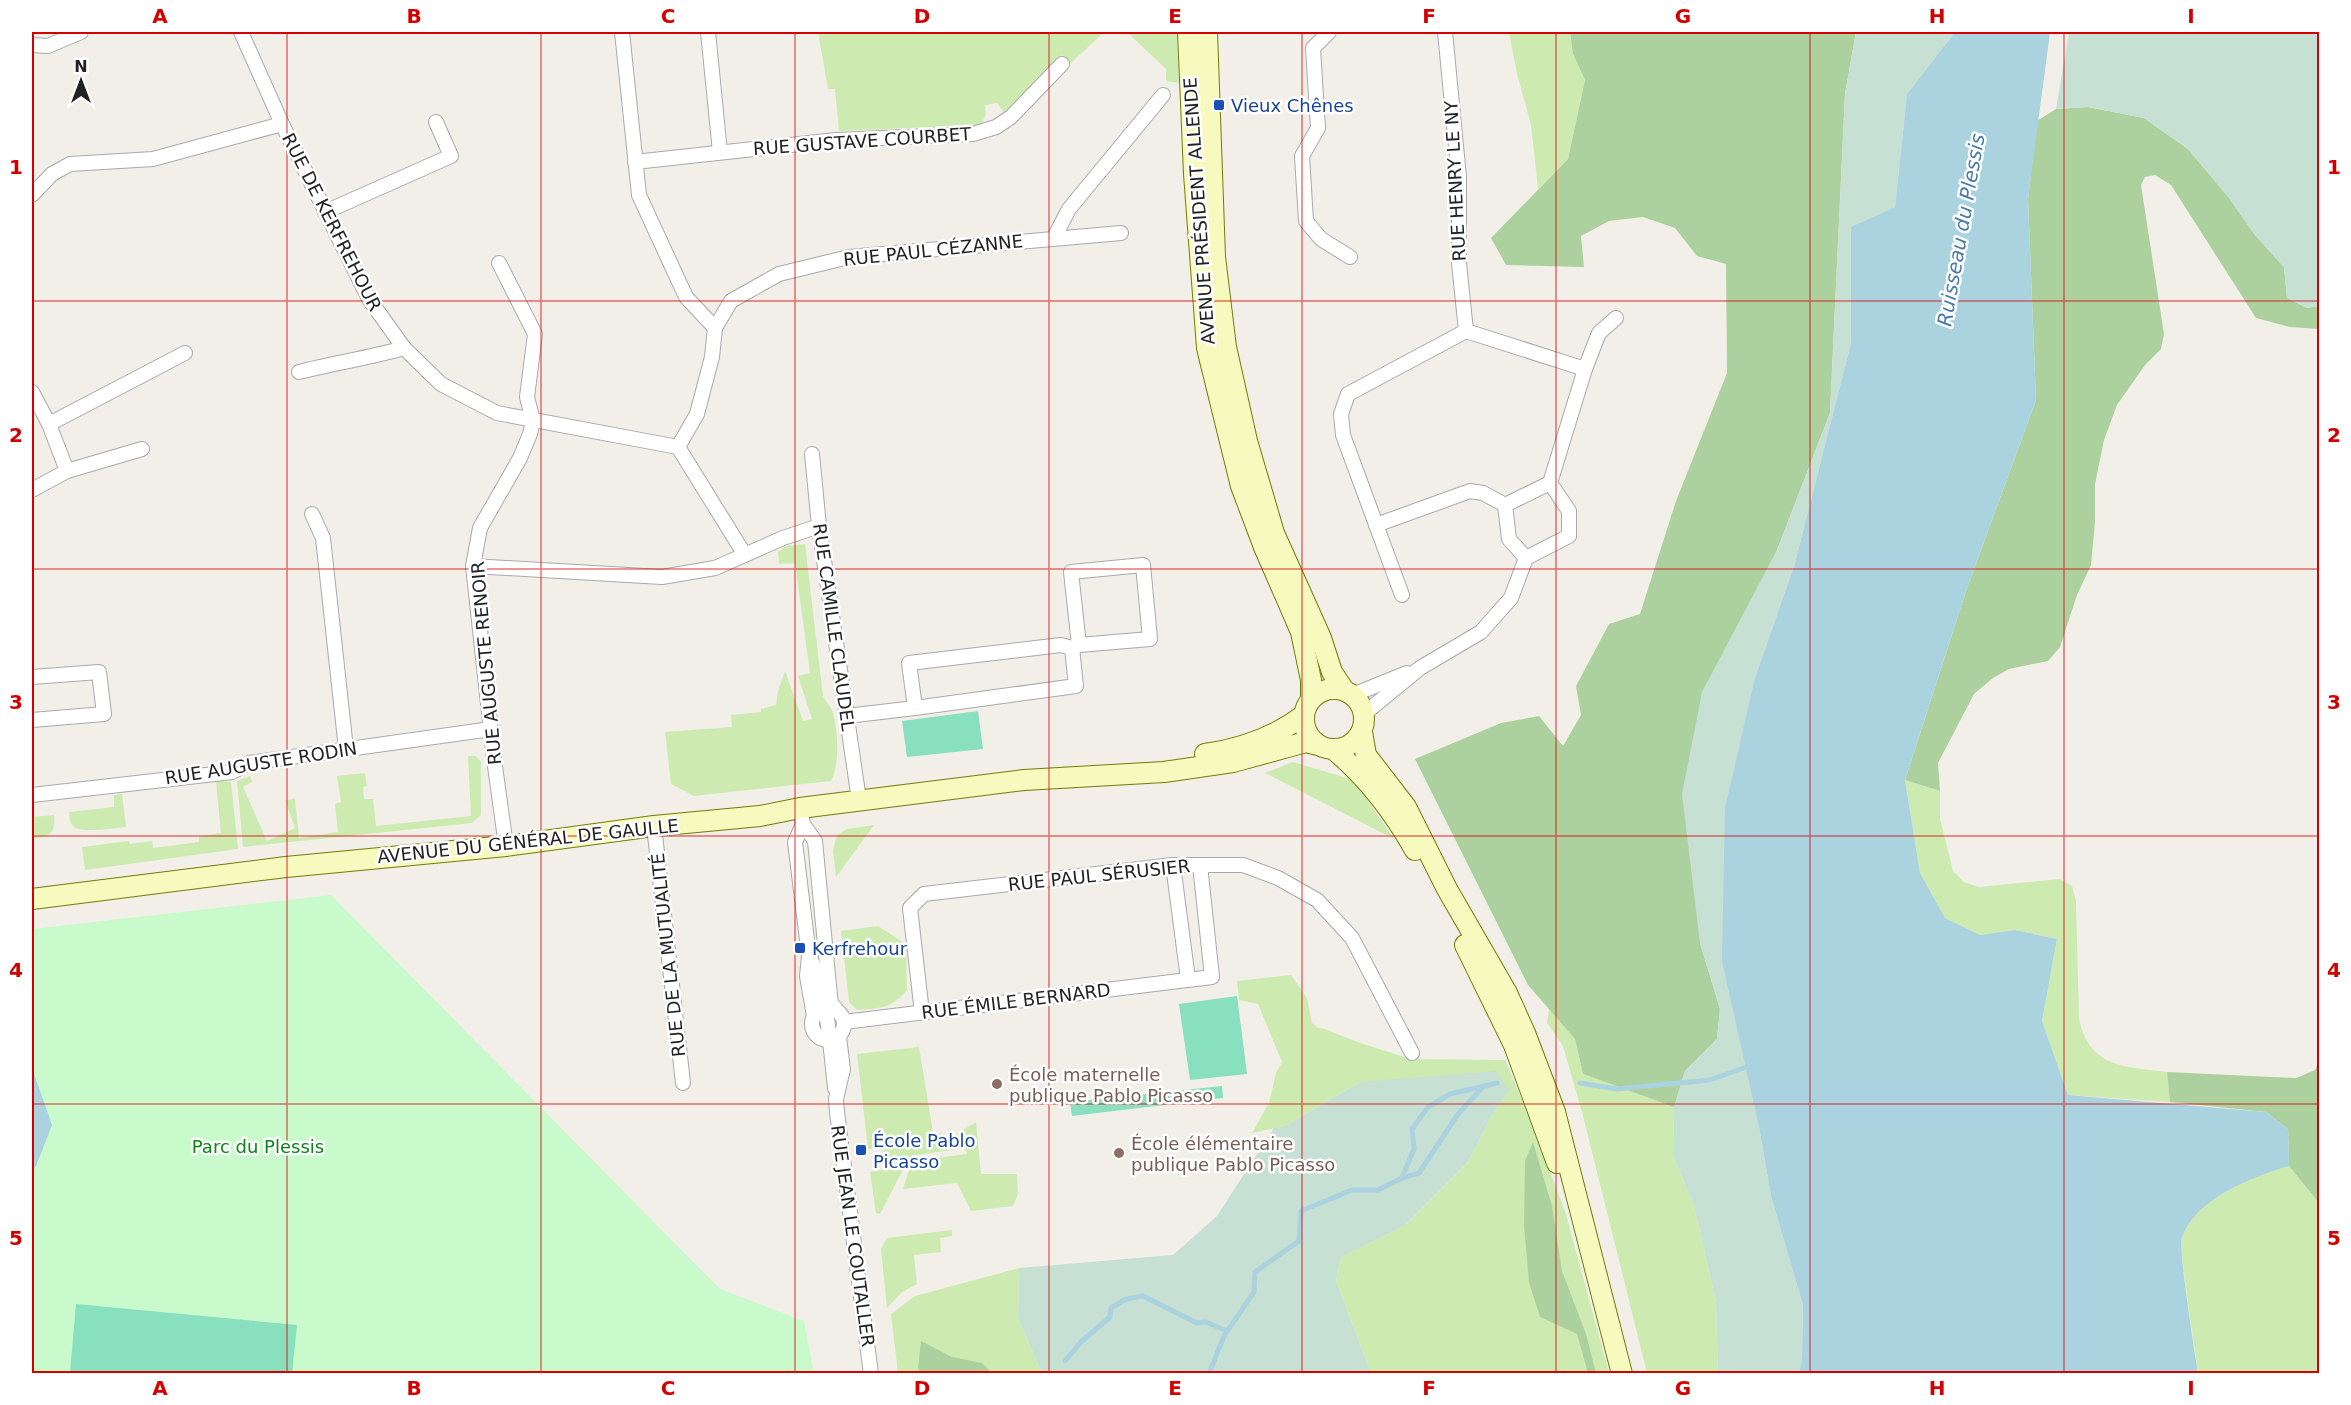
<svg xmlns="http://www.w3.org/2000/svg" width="2351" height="1405" font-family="'DejaVu Sans',sans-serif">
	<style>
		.grass { fill: #cdebb0 }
		.forest { fill: #add19e }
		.wetland { fill: #c6e0d4 }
		.park { fill: #c8facc }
		.pitch { fill: #88e0be }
		.water { fill: #aad3df }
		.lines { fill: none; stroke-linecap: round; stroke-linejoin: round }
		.stream { stroke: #aad3df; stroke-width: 5 }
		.street-casing { stroke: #a9a9a9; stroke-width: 16 }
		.secondary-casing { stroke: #707d05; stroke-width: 22 }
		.street { stroke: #fff; stroke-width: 14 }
		.secondary { stroke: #f7fabf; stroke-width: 20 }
		.grid { fill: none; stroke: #d40000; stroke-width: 1.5; stroke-opacity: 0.55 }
		.transit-dot { fill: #1a4fb4; stroke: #fff; stroke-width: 2 }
		.education-dot { fill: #8d6e63; stroke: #fff; stroke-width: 2 }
		.labels { text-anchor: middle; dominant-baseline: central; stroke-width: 5; stroke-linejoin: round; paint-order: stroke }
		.transit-label { font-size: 18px; fill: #164399; stroke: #fff; text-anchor: start }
		.street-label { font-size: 18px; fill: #222; stroke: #fff }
		.education-label { font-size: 18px; fill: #785e54; stroke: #fff; text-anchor: start }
		.park-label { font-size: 18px; fill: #0c8416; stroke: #fff }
		.water-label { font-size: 20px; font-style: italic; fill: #4a7aab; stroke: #fff }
		.neatline { fill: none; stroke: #d40000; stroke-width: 2 }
		.grid-label { font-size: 20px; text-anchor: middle; font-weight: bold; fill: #d40000 }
	</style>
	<rect width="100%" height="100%" fill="#f2efe9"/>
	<g class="grass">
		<polygon points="818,32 1104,32 1070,64 1062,55 1005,114 997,103 985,105 986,114 981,125 839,131 835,89 828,89"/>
		<polygon points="1127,32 1177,32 1179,83 1166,81 1166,69"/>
		<polygon points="1509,32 1570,32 1573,54 1585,80 1568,159 1538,189 1531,125 1517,74"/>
		<path d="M805 544 823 696C826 701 831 707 833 713 838 732 840 763 831 781L694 796 671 784 665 732 732 727 731 715 761 712V709L776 705 778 691 785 671 803 721 812 719 798 676 810 673 795 563 779 564 778 552 786 546Z"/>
		<polygon points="468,756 476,756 481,762 481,815 472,823 243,847 237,781 250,776 252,782 243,787 267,841 295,828 285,800 295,799 299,838 338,832 335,804 341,802 337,776 365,773 367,786 363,787 364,799 373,799 376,826 471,816"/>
		<polygon points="1293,762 1354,780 1394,839 1265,773"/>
		<path d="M1905 780 1940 791V819L1953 871 1964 882 1979 887 2060 879 2072 886 2076 901 2079 1018C2088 1067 2125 1067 2167 1072L2170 1102 2068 1095 2042 1021 2057 939 2015 930 1980 935 1945 918 1920 873Z"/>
		<polygon points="223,781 231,782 238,849 85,870 82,847 129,841 130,844 152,841 153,848 199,842 199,836 221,833 216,782"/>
		<path d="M122 794 126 827C114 828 80 834 73 826 69 822 70 817 69 812L114 807V795Z"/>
		<path d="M54 815C56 833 50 838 32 838V817Z"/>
		<polygon points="874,825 836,877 833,850 837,835 847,829"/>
		<path d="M878 926 906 944 907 990C891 1009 881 1008 857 1010L849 1002 841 931Z"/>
		<polygon points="1291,975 1307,998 1312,1023 1318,1028 1325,1029 1360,1043 1411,1059 1505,1060 1531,1121 1566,1214 1609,1373 1371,1373 1336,1281 1341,1257 1404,1226 1468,1162 1491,1117 1509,1091 1360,1082 1285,1126 1252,1133 1269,1103 1276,1073 1282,1062 1258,1004 1239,1000 1237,981"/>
		<polygon points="1549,1009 1575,1039 1583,1074 1674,1107 1673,1156 1694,1206 1716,1302 1718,1373 1647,1373 1582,1112 1563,1046 1547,1023"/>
		<path d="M919 1047 933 1132 952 1137 976 1122 981 1174H1017L1018 1194 1013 1206 971 1211 957 1183 903 1189 912 1161 967 1154 965 1148 890 1159C884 1151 878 1147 868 1149L857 1054Z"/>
		<polygon points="905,1166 880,1214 876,1213 870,1172"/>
		<path d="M2289 1166 2319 1203V1373H2198C2196 1354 2178 1247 2182 1237 2198 1197 2251 1178 2289 1166Z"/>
		<polygon points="952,1230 952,1236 940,1238 941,1252 914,1255 917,1284 902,1292 887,1308 881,1249 887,1238"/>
		<polygon points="1019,1268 1018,1318 1042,1373 898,1373 891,1314 915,1296"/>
	</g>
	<g class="forest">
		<polygon points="1570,32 1856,32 1845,94 1830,413 1777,550 1700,943 1720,1009 1717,1039 1685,1071 1674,1107 1583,1074 1575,1039 1528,985 1415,759 1501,723 1539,716 1563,746 1581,715 1576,686 1609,624 1640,614 1676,501 1727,373 1726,264 1697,256 1675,228 1643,217 1609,221 1581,236 1584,267 1506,265 1491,238 1568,159 1585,80 1573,54"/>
		<polygon points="2088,107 2144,118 2188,149 2229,198 2255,235 2284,267 2287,298 2307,308 2319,306 2319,329 2290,327 2256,318 2171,185 2155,175 2145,177 2141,185 2164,334 2161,349 2145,365 2117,405 2104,440 2095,484 2095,522 2091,565 2077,595 2060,647 2048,661 2009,669 1993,678 1974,694 1938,763 1940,791 1905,780 1967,588 2036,400 2028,199 2037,121 2056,109"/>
		<polygon points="2319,1061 2319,1203 2289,1166 2288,1129 2266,1112 2170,1102 2167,1072 2296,1078 2315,1070"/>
		<polygon points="1533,1142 1552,1206 1562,1271 1586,1334 1596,1373 1588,1373 1577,1334 1540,1317 1529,1282 1524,1226 1525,1161"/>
		<polygon points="921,1341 952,1357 982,1363 992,1373 920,1373 918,1368"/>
	</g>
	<g class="wetland">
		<polygon points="1856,32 1955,32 1907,94 1895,207 1851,228 1851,343 1795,563 1755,678 1759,1127 1771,1196 1803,1305 1802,1360 1799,1373 1718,1373 1716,1302 1694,1206 1673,1156 1674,1107 1685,1071 1717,1039 1720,1009 1700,943 1682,794 1702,692 1777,550 1830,413 1845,94"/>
		<polygon points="2069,32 2319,32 2319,306 2307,308 2287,298 2284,267 2255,235 2229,198 2188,149 2144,118 2088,107 2056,109"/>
		<polygon points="1497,1071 1509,1091 1491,1117 1468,1162 1404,1226 1341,1257 1336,1281 1371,1373 1042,1373 1018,1318 1019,1268 1173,1255 1217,1216 1274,1128 1285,1126 1360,1082"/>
	</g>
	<polygon class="park" points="331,895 720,1289 804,1321 814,1373 32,1373 32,929"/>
	<g class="pitch">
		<polygon points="978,711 983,749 907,757 902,721"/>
		<polygon points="1237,996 1247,1074 1190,1080 1179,1004"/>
		<polygon points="1222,1086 1223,1098 1072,1116 1070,1102"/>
		<polygon points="76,1304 297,1325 292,1373 70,1373"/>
	</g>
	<g class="water">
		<path d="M1955 32H2050L2028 199 2036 400 1967 588 1905 780 1920 873 1945 918 1980 935 2015 930 2057 939 2042 1021 2068 1095 2266 1112 2288 1129 2289 1166C2251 1178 2198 1197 2182 1237 2178 1247 2195 1355 2198 1373H1799L1802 1360 1803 1305 1771 1196 1759 1127 1722 961 1725 808 1755 678 1795 563 1851 343V227L1895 207 1907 94Z"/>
		<polygon points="32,1068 52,1125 36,1166 32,1171"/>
	</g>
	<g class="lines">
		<g class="stream">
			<polyline points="1580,1083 1617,1089 1710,1080 1749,1066"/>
			<polyline points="1402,1178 1419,1173 1458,1114 1482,1088"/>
			<polyline points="1065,1361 1081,1342 1110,1317 1111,1308 1126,1299 1143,1296 1197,1323 1206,1322 1227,1331"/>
			<polyline points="1212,1374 1210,1371 1224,1336 1254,1292 1255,1272 1299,1241 1301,1211 1352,1190 1378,1190 1402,1178 1414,1149 1412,1129 1428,1107 1450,1094 1497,1083"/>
		</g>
		<g class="street-casing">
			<g id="street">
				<polyline points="241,32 282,124 369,299 404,348 441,384 497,413 678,447 745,555"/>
				<polyline points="622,32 639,195 686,297 715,328"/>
				<polyline points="708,32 720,152"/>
				<polyline points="1329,32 1313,48 1318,128 1302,156 1306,221 1321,239 1350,257"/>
				<polyline points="1445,32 1459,177 1459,263 1466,331"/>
				<polyline points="32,45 48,46 81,32"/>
				<polyline points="635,162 836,140 973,134 996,127 1011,117 1062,64"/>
				<polyline points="32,195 52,174 70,164 153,159 282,124"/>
				<polyline points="325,212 451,156 436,122"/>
				<polyline points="1054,238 1069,209 1163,95"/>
				<polyline points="499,263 535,334 527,397 533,421 530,434 520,458 480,528 473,566 494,759 506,846"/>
				<polyline points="1466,331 1585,369"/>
				<path d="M299 372C334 363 369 358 404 348"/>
				<polyline points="32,392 49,424 67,471"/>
				<polyline points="49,424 185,353"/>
				<polyline points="678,447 697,414 712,357 715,328 731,301 779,274 849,257 1121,233"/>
				<polyline points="812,454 819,526 859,800"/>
				<polyline points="1550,483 1585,369 1599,333 1616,318"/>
				<polyline points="32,490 67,471 142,449"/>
				<polyline points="312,514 323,538 346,749"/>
				<polyline points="1376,525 1470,491 1483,493 1505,505"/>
				<polyline points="473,566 662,577 715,568 783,538 819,526"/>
				<polyline points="1402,595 1343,435 1341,414 1348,394 1466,331"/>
				<polygon points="1061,645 1072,648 1076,686 915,708 909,663"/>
				<polyline points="1072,648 1079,645 1150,639 1143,565 1071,572 1079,645"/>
				<polyline points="32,677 99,672 104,714 32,720"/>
				<polyline points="1351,694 1360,692 1407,673"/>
				<polyline points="1364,714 1420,668 1481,632 1511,598 1526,558 1569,536 1569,511 1550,483 1505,505 1509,539 1526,558"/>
				<polyline points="847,716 915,708"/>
				<polyline points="32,795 232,772 249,763 491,729"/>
				<polyline points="800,808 803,824 815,841 830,996 831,1003 836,1009"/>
				<polyline points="803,824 795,842 809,956 807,976 814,1016"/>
				<polyline points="654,826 683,1083"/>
				<polyline points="1173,865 1188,979"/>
				<path d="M810 957C828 998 830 1043 835 1088"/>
				<circle cx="828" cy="1024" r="16"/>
				<polyline points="922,1013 910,908 924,894 1173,865 1243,865 1278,878 1317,900 1352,938 1412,1053"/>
				<polyline points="844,1022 1212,977 1200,865"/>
				<polyline points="839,1037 843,1069 836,1099 837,1112 871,1374"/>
			</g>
		</g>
		<g class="secondary-casing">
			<g id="secondary">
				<polyline points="1188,32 1194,174 1207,348 1241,486 1264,547 1301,632 1311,680 1311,698"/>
				<polyline points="1207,32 1215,257 1226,347 1247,441 1274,533 1321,638 1332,672 1344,690"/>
				<circle cx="1334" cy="719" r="30"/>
				<polyline points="1362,732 1366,755 1406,807 1447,889 1507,993 1525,1033 1555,1112 1622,1374"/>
				<path d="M1333 749C1366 776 1394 813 1415 850"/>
				<path d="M1205 754C1240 749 1275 737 1304 715"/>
				<polyline points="32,899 286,867 506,846 654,826 760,816 800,808 1024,780 1164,772 1233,762 1306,742 1318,745"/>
				<polyline points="1465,945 1514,1045 1557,1163"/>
			</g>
		</g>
		<use href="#street" class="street"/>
		<use href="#secondary" class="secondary"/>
	</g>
	<path class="grid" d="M287 32V1374M541 32V1374M795 32V1374M1049 32V1374M1302 32V1374M1556 32V1374M1810 32V1374M2064 32V1374M32 301H2320M32 569H2320M32 836H2320M32 1104H2320"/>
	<g class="transit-dot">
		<rect x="1213" y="99" width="12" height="12" rx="3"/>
		<rect x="794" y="942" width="12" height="12" rx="3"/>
		<rect x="855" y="1144" width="12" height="12" rx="3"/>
	</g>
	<g class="education-dot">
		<circle cx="997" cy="1084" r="6"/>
		<circle cx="1119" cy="1153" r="6"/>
	</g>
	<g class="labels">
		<g class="transit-label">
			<text x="1231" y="105">Vieux Chênes</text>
			<text x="812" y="948">Kerfrehour</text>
			<text x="873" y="1140">École Pablo<tspan x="873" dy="21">Picasso</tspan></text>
		</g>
		<g class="street-label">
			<text transform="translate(862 141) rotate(-4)">RUE GUSTAVE COURBET</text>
			<text transform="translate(1455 181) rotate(-93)">RUE HENRY LE NY</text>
			<text transform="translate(1199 211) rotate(-94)">AVENUE PRÉSIDENT ALLENDE</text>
			<text transform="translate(332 222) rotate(63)">RUE DE KERFREHOUR</text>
			<text transform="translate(933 250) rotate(-6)">RUE PAUL CÉZANNE</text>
			<text transform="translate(834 627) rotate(82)">RUE CAMILLE CLAUDEL</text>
			<text transform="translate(486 663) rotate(-95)">RUE AUGUSTE RENOIR</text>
			<text transform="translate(261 763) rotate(-9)">RUE AUGUSTE RODIN</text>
			<text transform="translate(528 841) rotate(-6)">AVENUE DU GÉNÉRAL DE GAULLE</text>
			<text transform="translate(1099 875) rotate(-6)">RUE PAUL SÉRUSIER</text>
			<text transform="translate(668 955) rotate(-96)">RUE DE LA MUTUALITÉ</text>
			<text transform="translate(1016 1001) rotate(-7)">RUE ÉMILE BERNARD</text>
			<text transform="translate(853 1236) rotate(82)">RUE JEAN LE COUTALLER</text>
		</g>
		<g class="education-label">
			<text x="1009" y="1074">École maternelle<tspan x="1009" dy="21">publique Pablo Picasso</tspan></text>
			<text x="1131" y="1143">École élémentaire<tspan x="1131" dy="21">publique Pablo Picasso</tspan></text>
		</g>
		<g class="park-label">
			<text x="258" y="1146">Parc du Plessis</text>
		</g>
		<g class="water-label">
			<text transform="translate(1961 230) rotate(-80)">Ruisseau du Plessis</text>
		</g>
	</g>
	<rect width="2351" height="1405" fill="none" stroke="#ffffff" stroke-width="66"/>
	<g transform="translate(81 81)" stroke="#ffffff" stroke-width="4.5" paint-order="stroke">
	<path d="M0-4.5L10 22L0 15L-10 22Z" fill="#222222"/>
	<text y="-9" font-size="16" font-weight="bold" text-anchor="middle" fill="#222222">N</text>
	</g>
	<rect x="33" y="33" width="2285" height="1339" class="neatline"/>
	<g class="grid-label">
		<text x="160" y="23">A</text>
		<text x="414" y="23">B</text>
		<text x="668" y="23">C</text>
		<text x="922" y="23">D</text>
		<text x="1175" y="23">E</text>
		<text x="1429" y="23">F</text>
		<text x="1683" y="23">G</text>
		<text x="1937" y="23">H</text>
		<text x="2191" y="23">I</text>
		<text x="16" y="174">1</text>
		<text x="2334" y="174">1</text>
		<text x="16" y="442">2</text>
		<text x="2334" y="442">2</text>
		<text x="16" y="709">3</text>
		<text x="2334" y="709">3</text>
		<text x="16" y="977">4</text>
		<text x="2334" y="977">4</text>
		<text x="16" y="1245">5</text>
		<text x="2334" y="1245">5</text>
		<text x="160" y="1395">A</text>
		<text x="414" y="1395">B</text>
		<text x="668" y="1395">C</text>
		<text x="922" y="1395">D</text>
		<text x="1175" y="1395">E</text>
		<text x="1429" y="1395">F</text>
		<text x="1683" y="1395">G</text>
		<text x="1937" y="1395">H</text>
		<text x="2191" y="1395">I</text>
	</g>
</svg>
